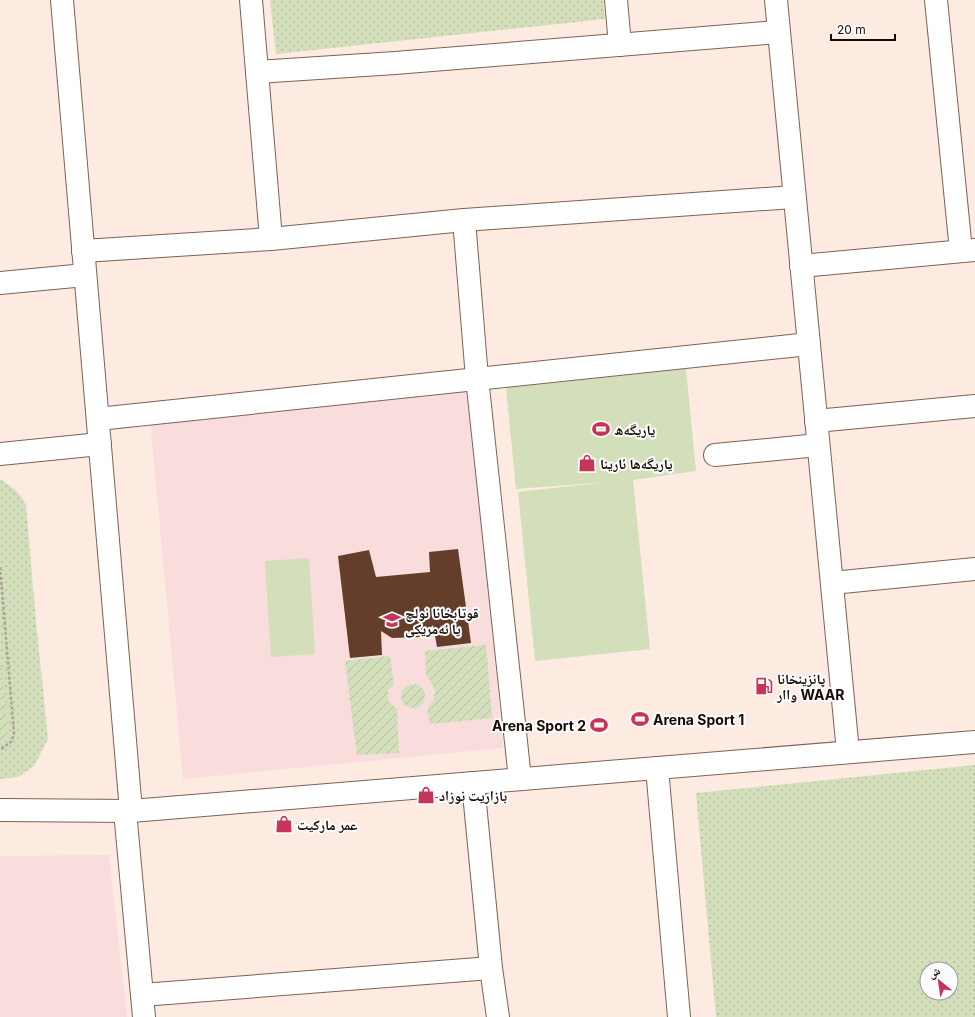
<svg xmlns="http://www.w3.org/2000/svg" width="975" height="1017" font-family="Inter,'Noto Naskh Arabic',sans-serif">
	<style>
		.education { fill: #f8dddc }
		.grass { fill: url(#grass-dots); fill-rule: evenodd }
		.garden { fill: url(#garden-furrows) }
		.pitch { fill: #d3debb }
		.building { fill: #643e2a }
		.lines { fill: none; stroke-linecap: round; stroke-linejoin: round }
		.minor-casing { stroke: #7c6255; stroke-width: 24 }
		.path { stroke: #afa099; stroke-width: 2.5; stroke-dasharray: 3 2; stroke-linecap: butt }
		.minor { stroke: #fff; stroke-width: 22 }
		.labels { text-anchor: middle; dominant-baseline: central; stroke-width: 4; stroke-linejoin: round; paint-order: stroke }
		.poi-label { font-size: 14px; font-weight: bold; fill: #140a06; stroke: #fcfcfc; text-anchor: start }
	</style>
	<defs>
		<pattern id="grass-dots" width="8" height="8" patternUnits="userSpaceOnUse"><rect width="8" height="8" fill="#d3debb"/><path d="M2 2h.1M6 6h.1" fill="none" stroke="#b4bd9f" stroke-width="1.8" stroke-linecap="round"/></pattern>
		<pattern id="garden-furrows" width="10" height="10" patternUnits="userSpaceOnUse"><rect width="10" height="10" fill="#d3debb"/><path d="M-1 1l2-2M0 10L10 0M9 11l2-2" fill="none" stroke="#b4bd9f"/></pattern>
	</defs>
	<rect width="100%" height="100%" fill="#fdebe2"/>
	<g class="education">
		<polygon points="470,389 503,748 183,779 150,419"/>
		<polygon points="109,855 127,1017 0,1017 0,856"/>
	</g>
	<g class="grass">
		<polygon points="270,0 603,0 605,19 276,54"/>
		<path d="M0 479C12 487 19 491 26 505L36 621 48 739 34 766 18 777 0 779Z"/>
		<path d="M975 765V1017H716L696 793ZM927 969H951V993H927Z"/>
	</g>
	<g class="garden">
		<polygon points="486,645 492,718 430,724 427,709 433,701 435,691 431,682 426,675 425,651"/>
		<path d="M390 656 394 685 388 690C387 700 389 703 397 709L399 753 357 755 345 661Z"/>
		<polygon points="0,659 9,729 5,742 0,741"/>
		<circle cx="413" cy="696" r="12"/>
	</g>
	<g class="pitch">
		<polygon points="686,369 696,471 633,480 650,649 535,661 518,492 607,482 516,489 506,388"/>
		<polygon points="309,558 315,654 271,657 265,561"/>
	</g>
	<polygon class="building" points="458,549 471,643 437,647 433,625 421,637 392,638 381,631 382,655 350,658 338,556 369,550 376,577 430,572 429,552"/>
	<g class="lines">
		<g class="minor-casing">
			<g id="minor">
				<polyline points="62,0 131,811"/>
				<polyline points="251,0 271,239"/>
				<polyline points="616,0 620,45"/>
				<polyline points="776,0 848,752"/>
				<polyline points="936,0 961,251"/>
				<polyline points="257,72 395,63 778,32"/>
				<polyline points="464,220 477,378 520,779"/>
				<polyline points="83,251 271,239 464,220 794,197"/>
				<polyline points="801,266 975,250"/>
				<polyline points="0,283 85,275"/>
				<polyline points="98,419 809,344"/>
				<polyline points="816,421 975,406"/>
				<polyline points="0,454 100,444"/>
				<polyline points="715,455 818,445"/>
				<polyline points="832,583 975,569"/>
				<polyline points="657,768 679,1017"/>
				<polyline points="473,783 491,968 498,1017"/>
				<polyline points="0,810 131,811 975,742"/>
				<polyline points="125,811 144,1017"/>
				<polyline points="142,995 491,968"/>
			</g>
		</g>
		<polyline class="path" points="0,567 14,733 12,741 0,750"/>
		<use href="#minor" class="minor"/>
	</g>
	<defs>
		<g id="stadium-bare" transform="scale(1.38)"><path d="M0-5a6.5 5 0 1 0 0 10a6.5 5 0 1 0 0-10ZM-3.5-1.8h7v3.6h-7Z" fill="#c53559" stroke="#fcfcfc" stroke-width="2.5" paint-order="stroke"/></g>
		<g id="shop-bare" transform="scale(1.38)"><path d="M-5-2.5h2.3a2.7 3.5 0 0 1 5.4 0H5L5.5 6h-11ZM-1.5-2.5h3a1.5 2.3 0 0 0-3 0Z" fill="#c53559" stroke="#fcfcfc" stroke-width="2.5" paint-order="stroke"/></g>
		<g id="school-bare" transform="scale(1.38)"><path d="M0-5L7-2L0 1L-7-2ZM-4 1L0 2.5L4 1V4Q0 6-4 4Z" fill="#c53559" stroke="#fcfcfc" stroke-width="2.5" paint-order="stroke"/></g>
		<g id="fuel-bare" transform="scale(1.38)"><path d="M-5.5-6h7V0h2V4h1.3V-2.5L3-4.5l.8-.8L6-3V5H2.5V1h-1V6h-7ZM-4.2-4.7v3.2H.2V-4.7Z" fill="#c53559" stroke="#fcfcfc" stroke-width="2.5" paint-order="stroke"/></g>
	</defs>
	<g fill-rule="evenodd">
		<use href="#stadium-bare" x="601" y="429"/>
		<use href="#shop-bare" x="587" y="463"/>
		<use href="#school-bare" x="392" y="620"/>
		<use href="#fuel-bare" x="764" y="686"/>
		<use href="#stadium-bare" x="640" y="719"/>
		<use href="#stadium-bare" x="599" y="725"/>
		<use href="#shop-bare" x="426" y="795"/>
		<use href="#shop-bare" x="284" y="824"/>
	</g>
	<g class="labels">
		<g class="poi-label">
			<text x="614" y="429">یاریگه‌ه</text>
			<text x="600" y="463">ياريگەها ئارينا</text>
			<text x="405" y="612">قوتابخانا نولچ<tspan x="405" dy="16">يا ئەمريكى</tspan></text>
			<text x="777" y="678">پانزینخانا<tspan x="777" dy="16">واار WAAR</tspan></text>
			<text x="653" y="719">Arena Sport 1</text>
			<text x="586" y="725" text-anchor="end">Arena Sport 2</text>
			<text x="439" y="795">بازاريت نوزاد</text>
			<text x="297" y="824">عمر ماركيت</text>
		</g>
	</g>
	<g transform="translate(939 981) rotate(330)"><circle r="19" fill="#fcfcfc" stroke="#9f9b9a"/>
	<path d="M0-3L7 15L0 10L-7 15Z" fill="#c53559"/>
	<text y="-6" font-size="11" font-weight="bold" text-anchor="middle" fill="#140a06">ش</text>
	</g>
	<path d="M831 34v6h64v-6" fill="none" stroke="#140a06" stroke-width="2"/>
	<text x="837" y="34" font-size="12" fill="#140a06" stroke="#fcfcfc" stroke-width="3" paint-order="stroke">20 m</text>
</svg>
